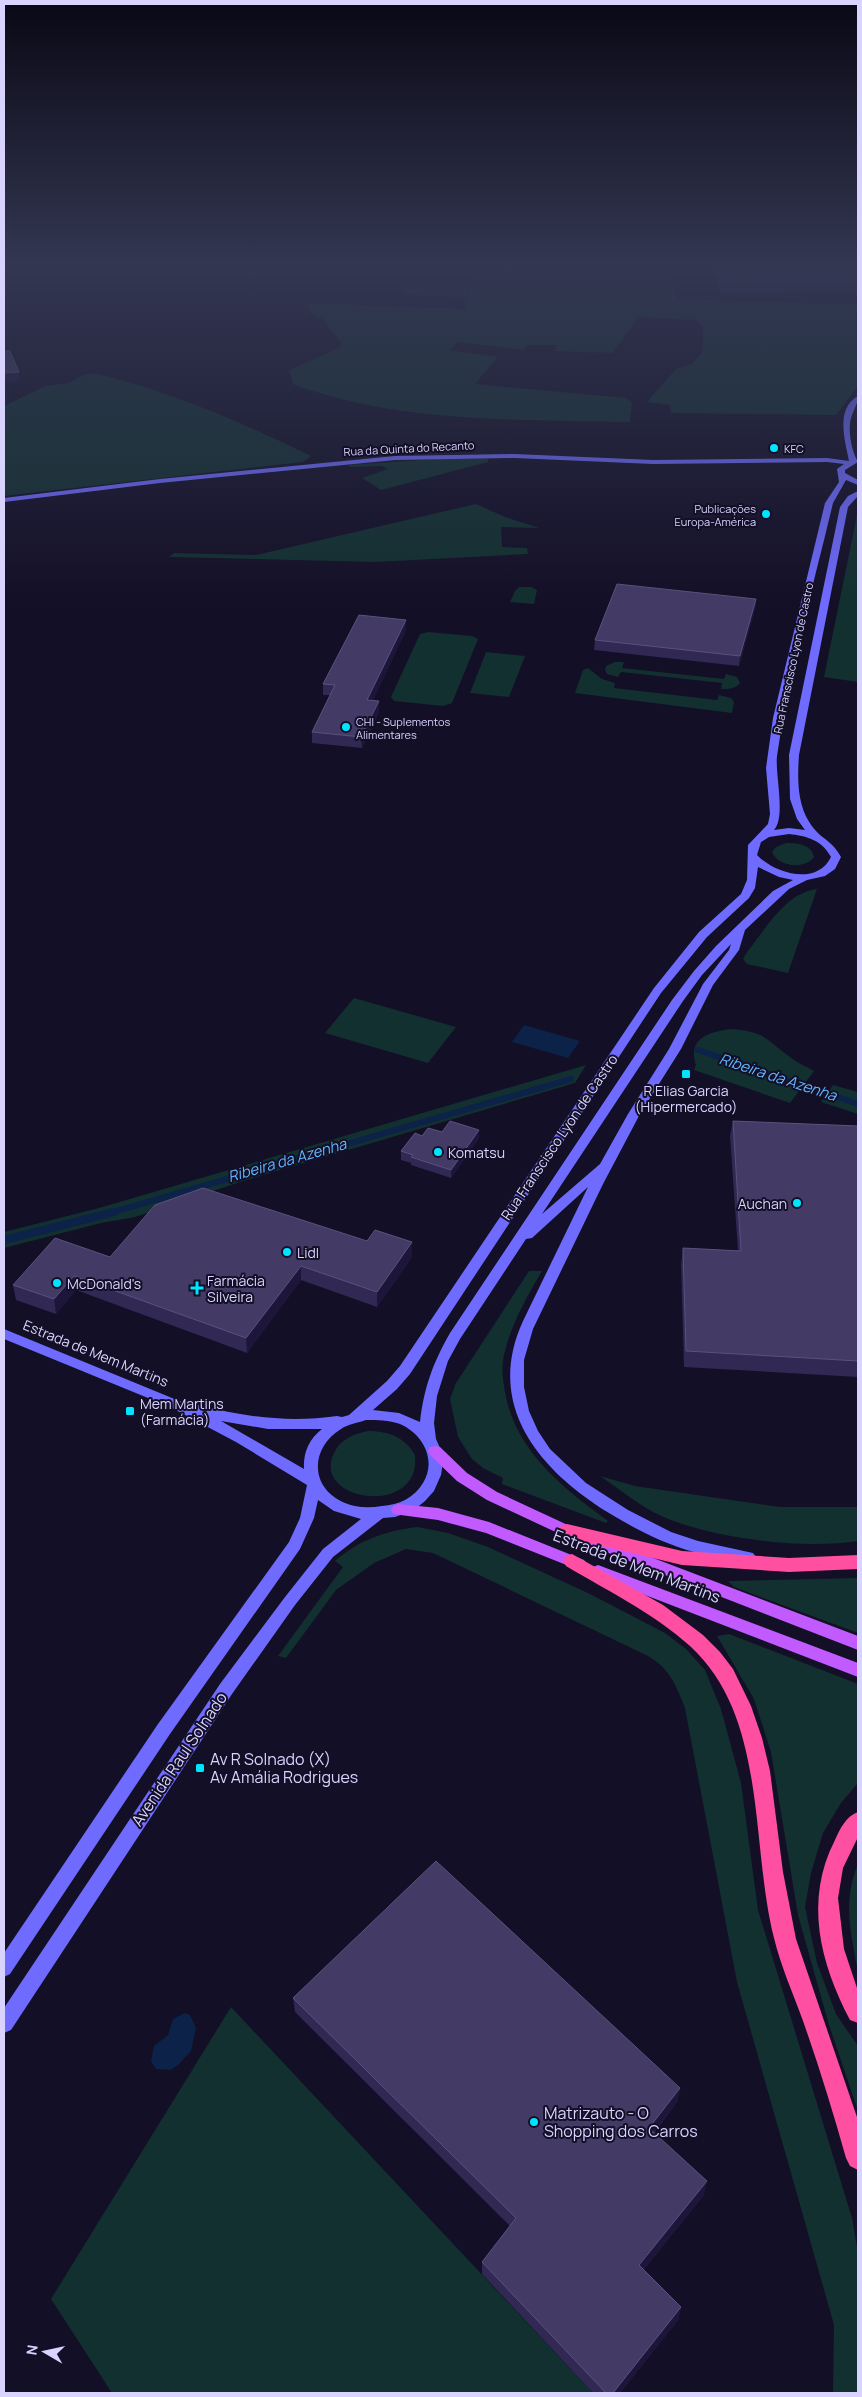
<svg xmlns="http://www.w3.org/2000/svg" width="862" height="2397" font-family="Manrope,sans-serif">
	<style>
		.green { fill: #12302f }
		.water { fill: #0c2248 }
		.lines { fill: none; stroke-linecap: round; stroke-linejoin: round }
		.stream-far1 { stroke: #0c2248; stroke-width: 6 }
		.stream { stroke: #0c2248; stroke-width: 8 }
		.secondary { fill: #6f6bff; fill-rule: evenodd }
		.primary { fill: #c25bff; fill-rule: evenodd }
		.highway { fill: #ff4fa3; fill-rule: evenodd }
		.wall { fill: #312854 }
		.shaded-wall { fill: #1d163a }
		.building { fill: #433a66; stroke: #5a527e }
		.poi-dot { fill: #00e5ff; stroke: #130f26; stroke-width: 2 }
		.labels { text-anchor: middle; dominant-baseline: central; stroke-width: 4; stroke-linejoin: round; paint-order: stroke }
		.far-street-label { font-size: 11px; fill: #d9d4ff; stroke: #130f26 }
		.far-poi-label { font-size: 11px; fill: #d9d4ff; stroke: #130f26; text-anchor: start }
		.poi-label { font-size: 14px; fill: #d9d4ff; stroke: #130f26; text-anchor: start }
		.street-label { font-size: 14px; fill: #d9d4ff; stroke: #130f26 }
		.water-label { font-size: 15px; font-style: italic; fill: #62b6ff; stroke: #130f26 }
		.near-street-label { font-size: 16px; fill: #d9d4ff; stroke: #130f26 }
		.near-poi-label { font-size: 16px; fill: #d9d4ff; stroke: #130f26; text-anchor: start }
	</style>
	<rect width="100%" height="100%" fill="#130f26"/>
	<g class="green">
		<path d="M503 268H668L674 294 678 299 858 305V386L836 415 671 413 670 405 647 402 676 369 693 363 703 351V328L697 320 638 317 613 353 555 351 557 345H526L524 350 458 342 449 350 498 357 475 384 625 398 632 402 630 422C518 419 400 424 293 384L289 370 339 348 341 343 322 318 310 313 307 303 464 309 475 279C484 277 498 278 503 268Z"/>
		<polygon points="406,283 470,285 467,297 402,294"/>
		<path d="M94 373C170 391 241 422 311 456L303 462 4 496V406L45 386 69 383 84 375Z"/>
		<polygon points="437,459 488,459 488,462 381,490 362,478 388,469 382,466 350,467 348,465"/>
		<polygon points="476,504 505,517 539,528 501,527 502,547 527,548 528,554 375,562 169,557 174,553 256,555"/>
		<polygon points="858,510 858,682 824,677"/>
		<polygon points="519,587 531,587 537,590 534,604 510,602 515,591"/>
		<polygon points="428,632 472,636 478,639 452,703 443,706 394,701 391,697 420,634"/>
		<polygon points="486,652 525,656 509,697 470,693"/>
		<path d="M615 662H624L622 668 724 679 726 674 737 677 740 683C736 689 728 689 721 689L722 683 621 672 618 677 607 674 605 670 606 666Z"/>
		<polygon points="588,668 602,679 615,683 614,688 717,700 719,695 731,698 734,702 732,713 575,693 583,670"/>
		<path d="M786 843C797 843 811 844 814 857 804 870 778 867 772 852L776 847Z"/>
		<path d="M817 889 788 973 747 964 743 959 747 952C766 929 785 893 817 889Z"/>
		<polygon points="354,998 456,1027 428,1063 325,1033"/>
		<path d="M731 1029C766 1032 764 1038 790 1057 797 1063 806 1066 814 1071L790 1103 694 1070 696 1065C687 1038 709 1032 731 1029Z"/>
		<polygon points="586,1065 575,1083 240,1182 135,1217 101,1223 4,1248 4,1232 99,1208"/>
		<polygon points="833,1085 858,1092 858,1114 821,1102"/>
		<path d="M529 1271H542C526 1298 511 1325 504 1355 501 1369 503 1382 506 1397 518 1453 563 1488 608 1521L606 1523 502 1484 503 1478 483 1468 472 1459 458 1437 450 1399 456 1383Z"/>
		<path d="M368 1431C388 1431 405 1437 415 1455 422 1518 310 1502 334 1453 340 1439 354 1434 368 1431Z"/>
		<path d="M600 1476 635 1486 780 1507H858V1541C802 1550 705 1538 655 1513 636 1503 618 1488 600 1476Z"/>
		<path d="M417 1527 448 1533 488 1547 590 1594 665 1633 686 1649 705 1670 721 1709 741 1783 758 1910 852 2218 858 2253V2393H833L834 2325 737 1982 685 1708C676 1685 669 1667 646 1655L433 1553 406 1549 374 1563 336 1590 286 1658 278 1656 343 1567 335 1561C359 1540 385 1531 417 1527Z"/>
		<polygon points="858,1578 858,1633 734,1587 728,1581"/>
		<polygon points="729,1634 858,1684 858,1783 841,1803 823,1833 811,1873 805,1907 817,1963 836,2014 858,2046 858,2111 829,2025 798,1915 771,1752 754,1699 717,1636"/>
		<path d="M858 1864V1972C851 1933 842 1902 858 1864Z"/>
		<polygon points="231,2007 593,2393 112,2393 51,2299"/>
	</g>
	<g class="water">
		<polygon points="524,1025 580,1041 568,1058 512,1042"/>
		<polygon points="185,2013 190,2015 196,2028 191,2051 177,2066 170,2070 156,2069 151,2061 154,2046 168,2035 173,2019"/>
	</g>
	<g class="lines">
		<g class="stream-far1">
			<polyline points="698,1050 858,1104"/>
			<polyline points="110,1213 571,1079"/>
		</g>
		<polyline class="stream" points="4,1240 114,1212"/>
		<path class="secondary" d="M858 396C858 403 855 407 852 415 847 428 851 450 858 462L845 470V473L858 480V485L846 480 833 503C813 587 789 671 777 756 775 775 786 817 774 830L789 828 805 830 797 819 790 799 789 755 840 507 848 496 858 491V496L848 507 799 755C797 784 797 814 820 835 829 842 835 846 841 857L835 869 825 876 807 880 789 889 745 930 739 950 713 985 681 1049 640 1114 603 1184 533 1329 524 1360V1387L529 1411 538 1431 550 1449 586 1483 628 1510 671 1532 698 1541 753 1553 756 1557 753 1561C740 1566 708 1556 694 1552 665 1544 639 1531 614 1516 543 1474 483 1408 523 1321L588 1187 532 1238 526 1239 460 1339 448 1361 437 1396 434 1423 436 1439 441 1450 443 1462 441 1475 434 1491 425 1501 414 1510 395 1517 383 1518 333 1557 295 1605 232 1694 11 2030 4 2033V2008L220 1684 285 1597 323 1549 361 1519 334 1511 318 1500 314 1518 300 1549 170 1734 10 1974 4 1977V1953L158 1724 289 1542 300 1518 307 1485 236 1442 170 1407 4 1339V1329L194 1407 199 1405C245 1417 289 1423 337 1416L342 1417 349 1415 387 1381 400 1366 654 988 699 932 741 894 747 880 748 845 768 824 770 814 766 768 773 718 825 503 839 482 837 469 844 464 827 462 653 464 515 458 395 460 160 483 4 502V498L160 479 395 456 515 454 653 460 827 458 849 461C845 440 835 409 858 396ZM789 834C807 836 822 840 831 857 817 886 775 874 757 855L761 842 769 837ZM758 867 779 877 793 880 773 891 716 946 694 971 672 1000 450 1333C433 1363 424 1387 420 1422L399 1413 373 1410 397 1389 410 1374 661 993 707 937 749 898 755 888ZM731 944 729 950 703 984 669 1049 628 1114 600 1164 542 1214 683 1001 702 975ZM366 1420C377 1420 389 1420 400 1424 423 1434 437 1460 423 1483 414 1498 399 1505 382 1506 369 1508 357 1508 345 1503 309 1488 310 1448 341 1429 348 1424 358 1423 366 1420ZM221 1421 268 1429H322C309 1439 303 1453 304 1469Z"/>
		<g class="primary">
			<polygon points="435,1446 440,1447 467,1473 497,1492 572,1527 858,1636 858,1650 562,1535 487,1500 457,1481 430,1455 428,1451 430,1447"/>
			<polygon points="398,1504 438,1508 489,1522 584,1560 587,1564 584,1568 579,1570 486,1533 438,1520 393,1514 391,1510 393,1506"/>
			<polygon points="598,1565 858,1663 858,1677 593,1575 590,1571 593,1567"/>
		</g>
		<g class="highway">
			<polygon points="567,1524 682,1551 789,1558 858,1555 858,1569 789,1572 682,1565 561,1536 558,1531 561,1526"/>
			<path d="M572 1554 663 1605 703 1635 720 1652 733 1669 751 1706 762 1738 770 1771 783 1872 796 1939 858 2120V2170L850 2166 846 2158C833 2112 819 2066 803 2021 793 1993 781 1967 774 1938 750 1844 768 1717 690 1646 653 1613 608 1591 566 1566L563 1561 566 1556Z"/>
			<path d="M858 1812V1837L843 1868 838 1898 844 1949 858 1991V2023L850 2020C820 1963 804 1900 835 1840 840 1829 846 1816 858 1812Z"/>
		</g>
	</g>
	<g class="wall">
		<polygon points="714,268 858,268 858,292 721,293"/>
		<polygon points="756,599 755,609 739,666 594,650 595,640"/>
		<polygon points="406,630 373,700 379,712 362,748 312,743 312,732 330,695 323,695 323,684"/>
		<polygon points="733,1121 858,1126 858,1377 684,1367 681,1264 683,1248 738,1251 730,1136"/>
		<polygon points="442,1132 479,1138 451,1178 411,1165 411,1163 401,1160 401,1151 422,1136"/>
		<polygon points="367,1241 412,1242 412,1257 377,1307 301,1280 247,1353 76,1290 56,1314 16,1300 13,1285 110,1257"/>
		<polygon points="293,1998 680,2088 677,2102 654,2133 704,2195 643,2270 681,2307 678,2320 620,2393 593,2393 482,2274 482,2262 510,2226 295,2012"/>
	</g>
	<g class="shaded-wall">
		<polygon points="19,372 20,381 4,383 4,373"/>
		<polygon points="756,599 755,609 739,666 740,656"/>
		<polygon points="406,620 406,630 368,711 367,700"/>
		<polygon points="379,701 379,712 362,748 361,737"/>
		<polygon points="479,1130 479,1138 451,1178 451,1170"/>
		<polygon points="412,1242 412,1257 377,1307 377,1292"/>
		<polygon points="301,1266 301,1280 247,1353 246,1338"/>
		<polygon points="74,1276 76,1290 56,1314 54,1299"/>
		<polygon points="680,2088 677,2102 646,2142 649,2128"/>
		<polygon points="707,2181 704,2195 636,2278 639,2265"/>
		<polygon points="681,2307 678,2320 620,2393 613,2393"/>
	</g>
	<g class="building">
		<polygon points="718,268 858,268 858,281 722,282"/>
		<polygon points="4,351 10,351 19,372 4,373"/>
		<polygon points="617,584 756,599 740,656 595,640"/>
		<polygon points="359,615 406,620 367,700 379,701 361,737 312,732 335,685 323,684"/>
		<polygon points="450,1121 479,1130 451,1170 411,1157 413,1155 401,1151 415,1133 422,1136 428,1128 442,1132"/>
		<polygon points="733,1121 858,1126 858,1361 686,1351 683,1248 741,1251"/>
		<polygon points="203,1188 367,1241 375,1230 412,1242 377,1292 301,1266 246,1338 74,1276 54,1299 13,1285 55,1238 110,1257 155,1205"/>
		<polygon points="436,1861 680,2088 649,2128 707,2181 639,2265 681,2307 613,2393 606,2393 482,2262 516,2218 293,1998"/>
	</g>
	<linearGradient id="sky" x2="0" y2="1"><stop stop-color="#0a0815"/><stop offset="0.44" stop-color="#333752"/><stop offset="1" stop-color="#333752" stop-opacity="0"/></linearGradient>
	<rect width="862" height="604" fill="url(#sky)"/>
	<g class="poi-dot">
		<circle cx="774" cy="448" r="5"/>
		<circle cx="766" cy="514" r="5"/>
		<circle cx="346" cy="727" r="5"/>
		<rect x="681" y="1069" width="10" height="10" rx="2.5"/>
		<circle cx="438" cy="1152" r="5"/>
		<circle cx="797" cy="1203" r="5"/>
		<circle cx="287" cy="1252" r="5"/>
		<circle cx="57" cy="1283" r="5"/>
		<path d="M194.5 1280.5h5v5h5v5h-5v5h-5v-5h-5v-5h5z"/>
		<rect x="125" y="1406" width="10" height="10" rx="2.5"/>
		<rect x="195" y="1763" width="10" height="10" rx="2.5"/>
		<circle cx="534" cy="2122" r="5"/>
	</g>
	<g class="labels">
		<g class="far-street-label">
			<text transform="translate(409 448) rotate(-3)">Rua da Quinta do Recanto</text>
			<text transform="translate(793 658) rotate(-78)">Rua Franscisco Lyon de Castro</text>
		</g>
		<g class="far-poi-label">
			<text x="784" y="448">KFC</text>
			<text x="756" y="508" text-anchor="end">Publicações<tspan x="756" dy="13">Europa-América</tspan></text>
			<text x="356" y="721">CHI - Suplementos<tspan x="356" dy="13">Alimentares</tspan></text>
		</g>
		<g class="poi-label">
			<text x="686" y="1090" text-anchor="middle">R Elias Garcia<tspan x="686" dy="16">(Hipermercado)</tspan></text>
			<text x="448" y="1152">Komatsu</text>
			<text x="787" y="1203" text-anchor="end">Auchan</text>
			<text x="297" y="1252">Lidl</text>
			<text x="207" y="1280">Farmácia<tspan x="207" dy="16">Silveira</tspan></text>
			<text x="67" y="1283">McDonald's</text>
			<text x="140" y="1403">Mem Martins<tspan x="140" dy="16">(Farmácia)</tspan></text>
		</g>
		<g class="street-label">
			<text transform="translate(559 1137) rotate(-56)">Rua Franscisco Lyon de Castro</text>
			<text transform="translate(96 1353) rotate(22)">Estrada de Mem Martins</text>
		</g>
		<g class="water-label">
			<text transform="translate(778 1077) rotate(18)">Ribeira da Azenha</text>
			<text transform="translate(287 1160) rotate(-16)">Ribeira da Azenha</text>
		</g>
		<g class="near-street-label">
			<text transform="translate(637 1566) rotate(21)">Estrada de Mem Martins</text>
			<text transform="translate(179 1759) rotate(-56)">Avenida Raul Solnado</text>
		</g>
		<g class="near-poi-label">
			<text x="210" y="1759">Av R Solnado (X)<tspan x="210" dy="18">Av Amália Rodrigues</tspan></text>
			<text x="544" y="2113">Matrizauto - O<tspan x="544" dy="18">Shopping dos Carros</tspan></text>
		</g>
	</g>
	<rect width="862" height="2397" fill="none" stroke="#d9d4ff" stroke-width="10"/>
	<g transform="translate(45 2352) rotate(279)" stroke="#130f26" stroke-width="4" paint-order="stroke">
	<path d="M0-4L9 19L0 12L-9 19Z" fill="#d9d4ff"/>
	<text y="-8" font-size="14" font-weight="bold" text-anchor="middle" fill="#d9d4ff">N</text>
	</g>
</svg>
